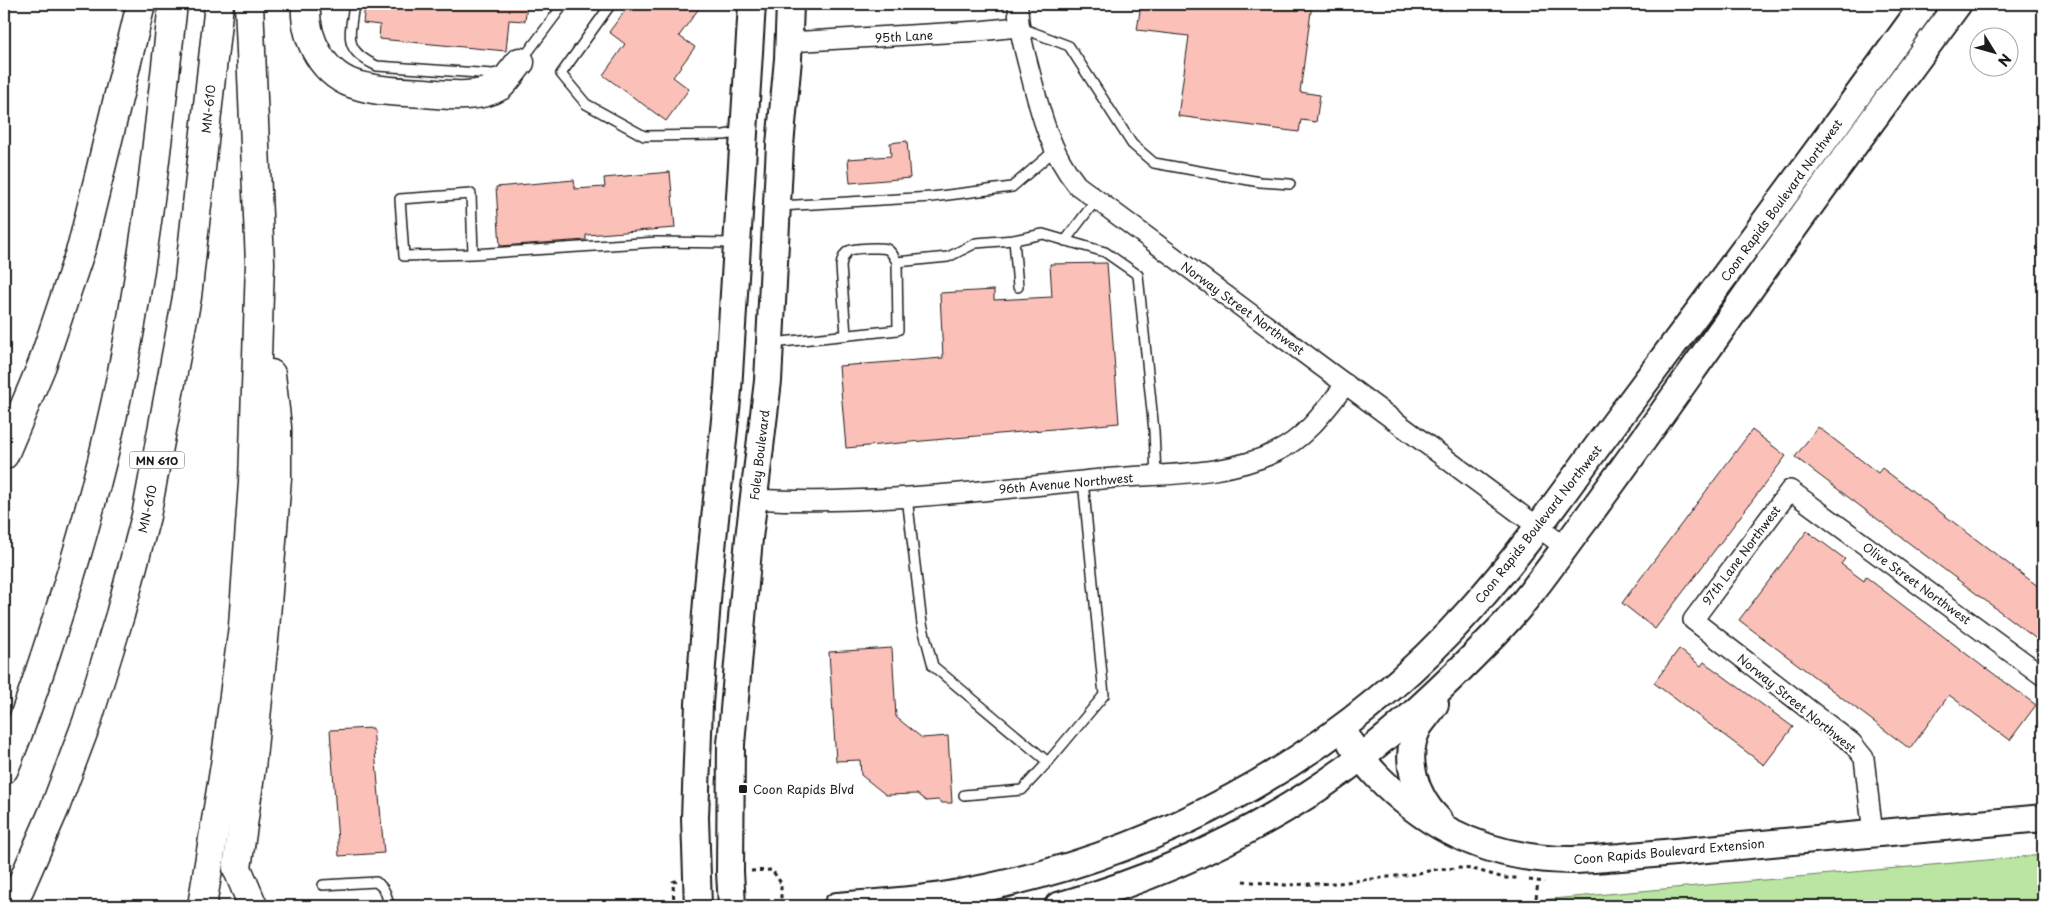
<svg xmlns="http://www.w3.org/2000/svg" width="2047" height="910" font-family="'Playpen Sans',sans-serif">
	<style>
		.green { fill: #bae5a2; stroke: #6b805f }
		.building { fill: #fbc0b7; stroke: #1c1c1c }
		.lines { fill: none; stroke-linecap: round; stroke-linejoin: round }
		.lane-casing { stroke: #1c1c1c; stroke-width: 12 }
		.street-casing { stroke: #1c1c1c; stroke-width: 22 }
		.secondary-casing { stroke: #1c1c1c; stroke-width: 30 }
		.highway-casing { stroke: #1c1c1c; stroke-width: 31 }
		.path { stroke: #1c1c1c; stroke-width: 3; stroke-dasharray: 4 4; stroke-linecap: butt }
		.lane { stroke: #fff; stroke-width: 9 }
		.street { stroke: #fff; stroke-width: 19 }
		.secondary { stroke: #fff; stroke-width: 26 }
		.highway { stroke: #fff; stroke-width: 28 }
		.poi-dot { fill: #1c1c1c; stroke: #fff; stroke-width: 2 }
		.labels { text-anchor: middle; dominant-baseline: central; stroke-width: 4.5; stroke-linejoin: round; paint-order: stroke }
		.shield { fill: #fff; stroke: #606060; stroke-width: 1 }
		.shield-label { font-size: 11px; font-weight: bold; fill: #1c1c1c }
		.street-label { font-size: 12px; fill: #1c1c1c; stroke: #fff }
		.poi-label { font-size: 12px; fill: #1c1c1c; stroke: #fff; text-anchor: start }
	</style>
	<rect width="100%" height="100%" fill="#fff"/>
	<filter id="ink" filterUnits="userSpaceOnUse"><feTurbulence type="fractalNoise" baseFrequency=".02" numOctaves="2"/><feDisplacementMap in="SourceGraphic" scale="10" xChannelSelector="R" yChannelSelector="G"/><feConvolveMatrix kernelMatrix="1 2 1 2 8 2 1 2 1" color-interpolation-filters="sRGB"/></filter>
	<g filter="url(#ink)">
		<polygon class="green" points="2043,855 2043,906 1485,906 1518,902"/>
		<g class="building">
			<polygon points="365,4 527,4 525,21 509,20 506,51 379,39 380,25 363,23"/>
			<polygon points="630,4 702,4 679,36 695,47 673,77 689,89 666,121 603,75 625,44 609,32"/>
			<polygon points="1141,4 1312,4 1300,92 1320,95 1316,122 1301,120 1299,132 1178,116 1189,36 1137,30"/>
			<polygon points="907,141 910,178 850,183 848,159 891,156 890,143"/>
			<polygon points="670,172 675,228 586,235 586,240 500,246 496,187 574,180 575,189 605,187 604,178"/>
			<polygon points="1107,263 1119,423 846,448 839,366 943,358 940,293 994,290 994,300 1052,297 1050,264"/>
			<polygon points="1818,427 1878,473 1882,468 2043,590 2043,644 1795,457"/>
			<polygon points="1752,430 1786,456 1655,629 1622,603"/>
			<polygon points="1807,531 1845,559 1841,564 1864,581 1866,577 1986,669 1986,668 2036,705 2010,740 1949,695 1910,749 1739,620"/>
			<polygon points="892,648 896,717 922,738 948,736 952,803 942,803 938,800 926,801 917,794 886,795 861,775 860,760 836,761 829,652"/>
			<polygon points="1679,649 1701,666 1704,662 1793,727 1764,765 1654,683"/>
			<polygon points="373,728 384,853 339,856 330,730"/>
		</g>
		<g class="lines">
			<g class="lane-casing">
				<g id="lane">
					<path d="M354 4C350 36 342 50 377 66L493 74 503 72"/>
					<polyline points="611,4 561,74 586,104 644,136 724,135 742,132"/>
					<polyline points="1019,27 1069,46 1132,144 1154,163 1260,182 1290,184"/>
					<polyline points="522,60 564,4"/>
					<polyline points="780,206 932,197 1012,187 1055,150"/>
					<polyline points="1014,240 1018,287"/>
					<polyline points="1065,241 1096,200"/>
					<polyline points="473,254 404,256 400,199 471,194 473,254 657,242 734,243"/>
					<path d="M846 335 841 266C842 260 843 255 848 251 853 248 882 247 887 249 892 252 894 257 897 262"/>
					<polyline points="772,343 898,330 897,262 948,257 976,243 1014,240 1043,234 1105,252 1138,275 1154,431 1156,476"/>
					<polyline points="907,497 922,624 933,666 1048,762 1104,695 1083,481"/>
					<polyline points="964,795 1022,790 1048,762"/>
					<path d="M323 885 376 882C385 888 387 895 389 906"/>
				</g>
			</g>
			<g class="street-casing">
				<g id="street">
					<path d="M1018 4C1018 28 1024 49 1030 72 1040 112 1050 152 1077 185L1565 547"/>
					<polyline points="789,42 979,31 1018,27"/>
					<path d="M754 499C869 506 987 490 1102 479 1161 473 1220 478 1276 452 1306 438 1326 409 1346 384"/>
					<polyline points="1873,834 1864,758 1852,743 1693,620 1790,490 2043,676"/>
				</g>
			</g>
			<g class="secondary-casing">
				<g id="secondary">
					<path d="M1435 704C1430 712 1424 719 1419 726 1402 757 1415 796 1438 819"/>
					<path d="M1351 743C1359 754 1367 766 1377 776 1430 831 1494 860 1571 860 1587 860 1604 858 1621 857L2043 818"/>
					<polyline points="698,906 695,818 699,704 708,588 728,390 752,4"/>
					<polyline points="732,906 730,872 731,744 749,538 768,381 780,145 788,59 790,4"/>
					<path d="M837 906C874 903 911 901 948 895 1149 861 1335 762 1471 609 1529 545 1577 472 1629 404 1729 271 1827 138 1924 4"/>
					<path d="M1058 906C1147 881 1231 844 1309 794 1378 750 1440 691 1497 632 1530 598 1557 557 1586 519 1634 454 1680 388 1727 322 1802 214 1881 109 1958 4"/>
				</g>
			</g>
			<g class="highway-casing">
				<g id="highway">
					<path d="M306 4C304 39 323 77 360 86 381 92 404 92 425 93 448 95 479 99 500 86 507 80 514 69 520 62"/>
					<polyline points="4,455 42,365 82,246 141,4"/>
					<path d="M4 769C23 724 38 678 53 631 89 521 118 408 136 294 152 198 162 100 173 4"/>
					<polyline points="12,906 54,810 87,722 120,615 146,516 187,297 219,4"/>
					<polyline points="202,906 225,765 243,626 253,482 260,263 249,4"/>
					<polyline points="253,906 237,868 251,768 265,629 277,478 277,427 271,374"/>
				</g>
			</g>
			<g class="path">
				<polyline points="751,871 772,870 781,883 781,906"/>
				<polyline points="1529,880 1545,882"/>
				<polyline points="1243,881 1285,885 1338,883 1414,874 1438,869 1459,868 1473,869 1504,878 1520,878"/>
				<polyline points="674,906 673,882 678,880"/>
				<polyline points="1535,906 1538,882"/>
			</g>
			<use href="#lane" class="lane"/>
			<use href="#street" class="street"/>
			<use href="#secondary" class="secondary"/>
			<use href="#highway" class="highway"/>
		</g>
	</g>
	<rect class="poi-dot" x="738" y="784" width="10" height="10" rx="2.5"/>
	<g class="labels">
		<rect class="shield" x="129.5" y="451.5" width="55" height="17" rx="4"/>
		<g class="shield-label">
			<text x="157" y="460">MN 610</text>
		</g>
		<g class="street-label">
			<text transform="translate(904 36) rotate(-3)">95th Lane</text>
			<text transform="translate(208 109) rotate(-84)">MN-610</text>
			<text transform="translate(1781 200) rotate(-54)">Coon Rapids Boulevard Northwest</text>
			<text transform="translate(1243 308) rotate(36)">Norway Street Northwest</text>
			<text transform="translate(759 455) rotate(-83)">Foley Boulevard</text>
			<text transform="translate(1066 483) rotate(-5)">96th Avenue Northwest</text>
			<text transform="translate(147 509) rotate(-78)">MN-610</text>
			<text transform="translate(1538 524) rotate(-52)">Coon Rapids Boulevard Northwest</text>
			<text transform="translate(1741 555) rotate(-53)">97th Lane Northwest</text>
			<text transform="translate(1917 583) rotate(36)">Olive Street Northwest</text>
			<text transform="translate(1797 703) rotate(39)">Norway Street Northwest</text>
			<text transform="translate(1669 851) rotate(-5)">Coon Rapids Boulevard Extension</text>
		</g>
		<g class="poi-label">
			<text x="753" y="789">Coon Rapids Blvd</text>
		</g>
	</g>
	<rect width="2047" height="910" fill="none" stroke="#fff" stroke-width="20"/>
	<rect x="10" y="10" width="2027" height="890" fill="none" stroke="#1c1c1c" stroke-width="2" filter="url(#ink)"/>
	<g transform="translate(1994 52) rotate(127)"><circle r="24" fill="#ffffff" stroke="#a4a4a4"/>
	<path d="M0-4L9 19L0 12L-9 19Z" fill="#1c1c1c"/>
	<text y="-8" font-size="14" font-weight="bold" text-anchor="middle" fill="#1c1c1c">N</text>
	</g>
</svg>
